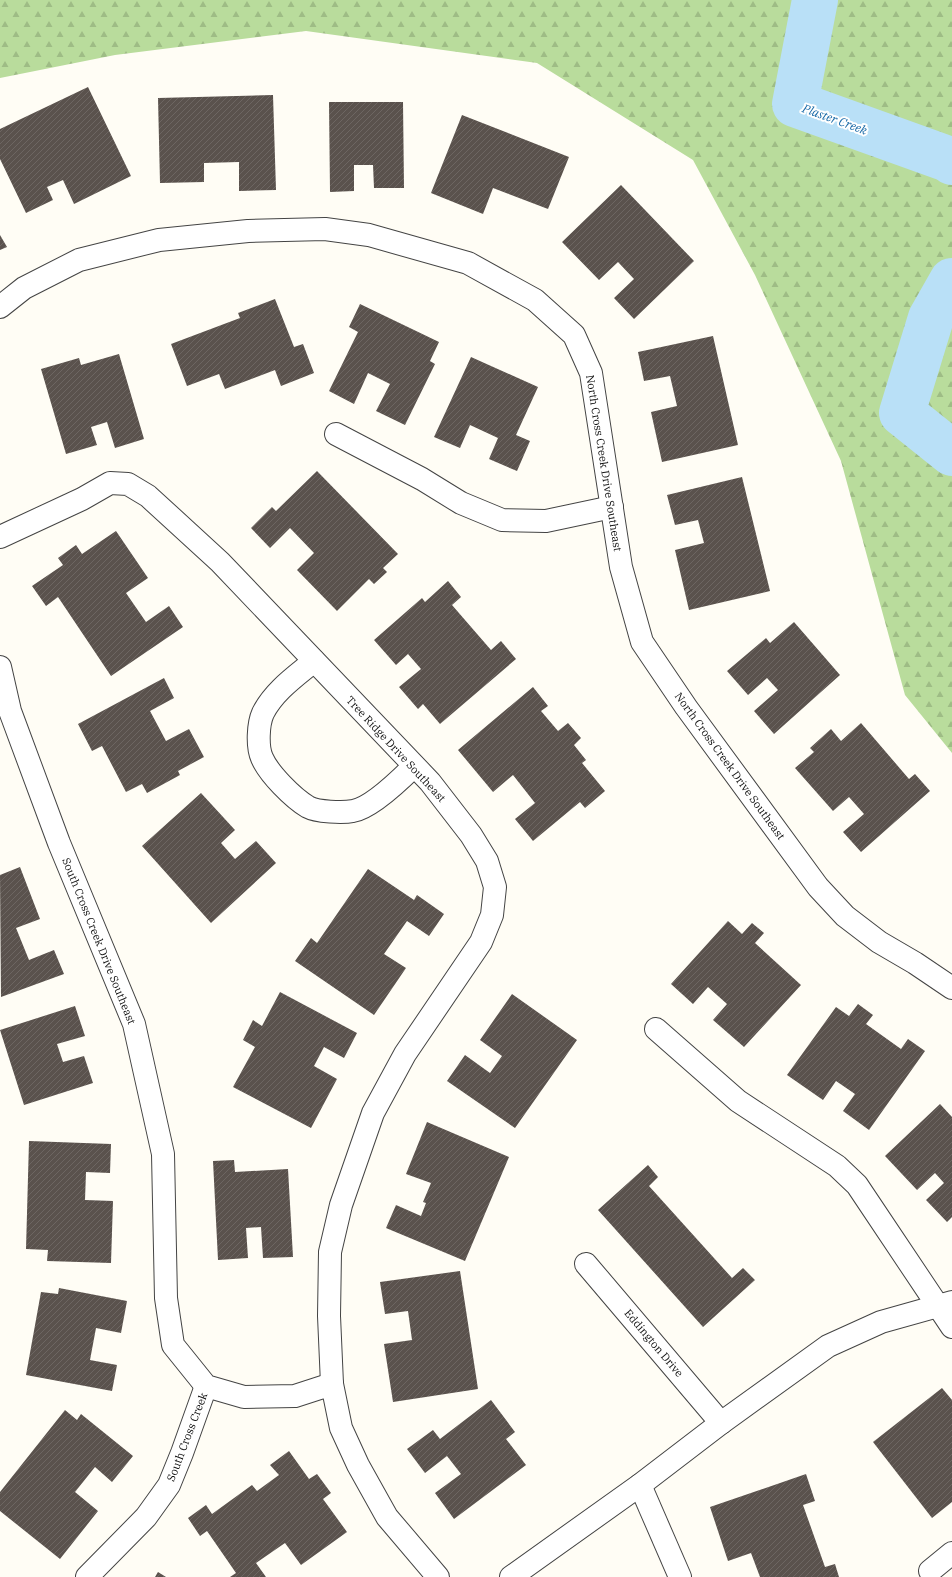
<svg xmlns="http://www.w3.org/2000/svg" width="952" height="1577" font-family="'IBM Plex Serif',serif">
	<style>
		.forest { fill: url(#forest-firs) }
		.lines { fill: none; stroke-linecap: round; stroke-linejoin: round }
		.river { stroke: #b9e0f7; stroke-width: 46 }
		.building { fill: url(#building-hatch) }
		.minor-casing { stroke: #444; stroke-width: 24 }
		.minor { stroke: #fff; stroke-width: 22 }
		.labels { text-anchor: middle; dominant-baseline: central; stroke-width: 4; stroke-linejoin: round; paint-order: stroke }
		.street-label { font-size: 11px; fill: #111; stroke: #fff }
		.water-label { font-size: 12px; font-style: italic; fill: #1768a6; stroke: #fff }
	</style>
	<defs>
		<pattern id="forest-firs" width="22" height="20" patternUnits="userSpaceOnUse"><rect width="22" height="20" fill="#b9dc9c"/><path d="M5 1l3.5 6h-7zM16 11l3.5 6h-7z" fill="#9ebc85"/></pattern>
		<pattern id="building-hatch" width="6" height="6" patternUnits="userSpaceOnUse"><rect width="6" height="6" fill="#5a524d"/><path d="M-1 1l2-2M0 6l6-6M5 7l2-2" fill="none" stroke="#6d6662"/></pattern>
	</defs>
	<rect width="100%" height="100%" fill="#fffdf5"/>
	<polygon class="forest" points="0,0 952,0 952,753 905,695 841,461 755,275 693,160 537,63 306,31 115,55 0,78"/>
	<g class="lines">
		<g class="river">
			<polyline points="815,0 795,104 951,160 952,162"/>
			<polyline points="952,281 931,318 902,413 952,453"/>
		</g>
	</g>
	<g class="building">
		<polygon points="88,87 131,176 74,204 63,180 47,187 53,200 26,213 0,159 0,129"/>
		<polygon points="273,95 276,190 239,191 239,162 204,163 204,182 160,183 158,98"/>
		<polygon points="329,102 403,102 404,188 374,188 373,165 354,165 354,191 330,192"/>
		<polygon points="462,115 569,157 548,209 493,188 483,214 431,193"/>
		<polygon points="621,185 694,261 634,319 614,298 634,279 618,262 599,280 562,242"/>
		<polygon points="0,235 7,247 0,250"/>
		<polygon points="275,299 294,347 303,344 314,373 281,386 275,370 225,389 219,374 187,386 171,344 240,318 238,313"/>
		<polygon points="360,304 439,342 430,361 435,364 405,425 376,411 390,384 368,373 354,404 329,391 358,332 349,327"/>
		<polygon points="713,336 738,445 662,462 651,412 677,406 670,376 644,381 638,352"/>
		<polygon points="119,354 144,439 115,448 107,422 91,427 97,445 66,454 41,369 79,358 81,365"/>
		<polygon points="471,357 538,387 516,435 530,441 517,471 489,459 498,438 470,425 460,448 434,437"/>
		<polygon points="317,471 398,554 383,568 387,572 374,584 369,579 337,611 297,570 314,553 290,528 270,548 251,528 272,507 276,511"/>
		<polygon points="742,477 770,591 689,610 675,550 704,543 698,520 675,525 667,495"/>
		<polygon points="116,531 148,578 126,593 146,622 169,606 183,627 111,676 58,597 46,606 32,586 63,565 58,558 76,545 82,554"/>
		<polygon points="448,581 461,597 452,605 491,650 501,641 516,659 440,724 423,704 418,709 399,687 421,669 408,654 396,665 374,640 422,598 425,602"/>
		<polygon points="794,622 840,675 774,734 754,711 778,690 767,678 748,695 727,671 766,638 770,643"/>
		<polygon points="164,678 174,698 150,711 166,741 189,729 204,757 178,771 180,775 147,793 142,784 126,792 102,746 92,751 78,724"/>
		<polygon points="533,687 548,706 541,711 558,731 568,723 581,738 574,745 586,760 582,763 605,791 585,808 580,802 533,841 515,819 535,803 513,775 493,792 458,750"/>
		<polygon points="861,723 909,779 915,774 930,791 861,852 843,832 864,814 849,797 833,811 795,768 814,752 810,748 831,729 841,741"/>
		<polygon points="201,793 235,830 221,843 235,859 256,841 276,863 211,923 142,846"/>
		<polygon points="20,867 40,919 16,928 29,960 54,950 64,974 1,997 0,875"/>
		<polygon points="368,869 414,900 417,895 444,914 429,936 407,921 384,954 406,968 374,1015 295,961 311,938 317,943"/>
		<polygon points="728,921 742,934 752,923 764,933 755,943 801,985 744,1047 713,1020 727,1004 708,987 693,1004 671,984"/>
		<polygon points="280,992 357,1033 344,1058 324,1047 314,1066 337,1079 311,1128 233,1087 255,1047 243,1040 253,1020 262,1026"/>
		<polygon points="512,994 577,1040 515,1128 447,1081 465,1055 490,1073 502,1056 480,1040"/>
		<polygon points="858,1004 873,1015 866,1024 901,1049 908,1039 925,1051 869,1130 843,1111 855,1094 836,1081 823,1100 787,1075 836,1007 849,1016"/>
		<polygon points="75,1006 85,1036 57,1044 63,1062 84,1056 93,1083 24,1105 0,1030"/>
		<polygon points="940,1104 952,1117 952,1217 947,1222 926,1200 944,1183 935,1173 917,1190 885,1156"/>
		<polygon points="427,1122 509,1157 465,1261 386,1228 396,1205 421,1216 426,1203 423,1202 431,1183 406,1174"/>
		<polygon points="29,1141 111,1144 110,1173 86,1172 85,1200 113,1201 111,1263 47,1261 48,1250 26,1249"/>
		<polygon points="234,1160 235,1172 288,1169 293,1257 263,1258 261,1227 246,1228 248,1258 218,1260 213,1161"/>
		<polygon points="648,1165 658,1177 649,1186 732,1278 743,1268 755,1280 703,1327 598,1210"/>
		<polygon points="460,1271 478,1389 393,1402 384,1344 412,1340 408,1311 385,1314 380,1282"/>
		<polygon points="59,1288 127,1301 121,1333 96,1328 90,1360 117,1365 112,1391 26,1375 41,1292 58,1294"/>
		<polygon points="942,1388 952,1400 952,1502 932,1518 873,1442"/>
		<polygon points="491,1400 515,1432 506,1439 526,1465 454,1519 435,1493 461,1474 447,1456 425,1473 407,1449 433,1430 440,1439"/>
		<polygon points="65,1410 77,1420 81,1414 133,1456 112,1482 95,1467 75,1492 98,1511 60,1559 0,1511 0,1492"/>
		<polygon points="289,1451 309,1479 317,1474 331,1493 323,1499 347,1532 301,1565 285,1543 256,1563 266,1577 230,1577 236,1573 207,1531 200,1536 188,1518 206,1505 212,1514 252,1485 257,1491 279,1475 270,1465"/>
		<polygon points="806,1474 815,1501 803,1505 825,1567 835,1564 839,1577 760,1577 751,1553 728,1561 710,1507"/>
		<polygon points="158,1572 166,1577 155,1577"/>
	</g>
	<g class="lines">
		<g class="minor-casing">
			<g id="minor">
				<polyline points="0,307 24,288 79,260 159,240 248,231 325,229 369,235 468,263 535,300 574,335 591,373 621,567 642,642 686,707 818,887 845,916 879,942 915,963 952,988"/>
				<polyline points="336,434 422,479 461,503 502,520 546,521 612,507"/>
				<polyline points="0,537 82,499 110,483 128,484 148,496 220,562 430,782 471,835 487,861 495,887 492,915 481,942 405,1054 373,1113 341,1205 330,1252 329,1316 332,1384"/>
				<path d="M314 661C296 676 274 691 263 713 258 724 257 747 262 758 269 774 293 798 308 807 317 812 343 813 353 811 371 808 401 779 414 766"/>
				<polyline points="0,667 10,711 59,843 134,1024 163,1154 166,1298 173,1345 206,1386 244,1397 295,1396 332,1384 341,1428 358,1465 387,1517 438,1577"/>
				<polyline points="656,1029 738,1101 837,1166 857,1185 952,1327"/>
				<polyline points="586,1264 721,1423"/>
				<polyline points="640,1485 680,1577"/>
				<polyline points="930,1571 952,1553"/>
				<polyline points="87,1577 146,1517 169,1485 182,1453 206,1386"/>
				<polyline points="511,1577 640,1485 721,1423 828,1346 881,1322 952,1302"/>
			</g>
		</g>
		<use href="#minor" class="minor"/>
	</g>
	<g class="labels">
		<g class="street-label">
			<text transform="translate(604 463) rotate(81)">North Cross Creek Drive Southeast</text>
			<text transform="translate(396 749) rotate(47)">Tree Ridge Drive Southeast</text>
			<text transform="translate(730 766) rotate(54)">North Cross Creek Drive Southeast</text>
			<text transform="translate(99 941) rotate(68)">South Cross Creek Drive Southeast</text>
			<text transform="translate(654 1343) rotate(50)">Eddington Drive</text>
			<text transform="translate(187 1437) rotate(-69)">South Cross Creek</text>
		</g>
		<g class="water-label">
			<text transform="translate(835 119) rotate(20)">Plaster Creek</text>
		</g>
	</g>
</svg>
